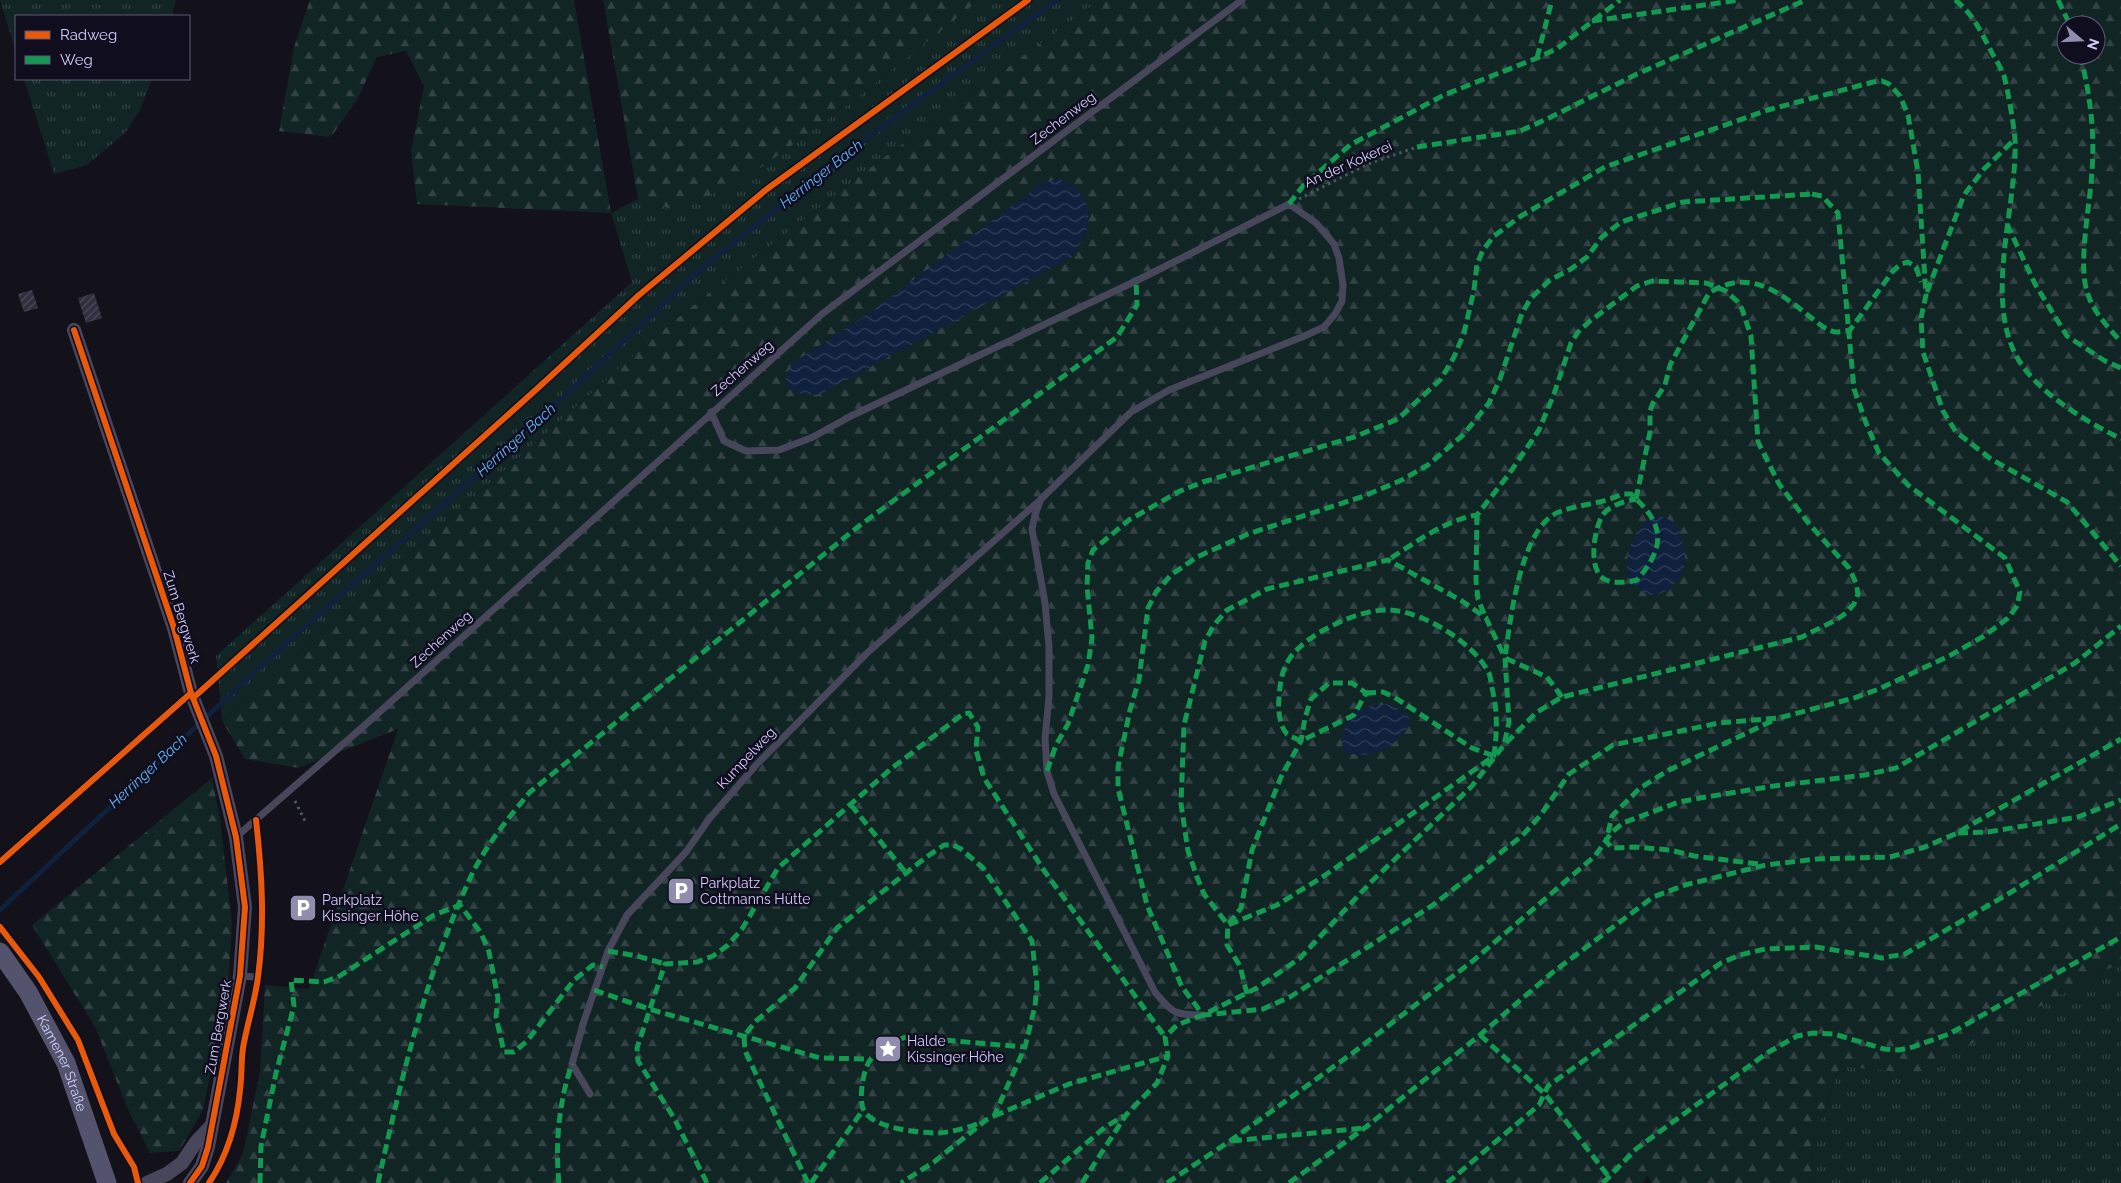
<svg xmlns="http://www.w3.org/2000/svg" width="2121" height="1183" font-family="Raleway,sans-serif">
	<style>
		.grass { fill: url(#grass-tufts) }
		.forest { fill: url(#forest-firs); fill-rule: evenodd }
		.water { fill: url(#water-waves) }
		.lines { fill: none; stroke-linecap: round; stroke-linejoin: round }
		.stream { stroke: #0f213d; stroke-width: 5 }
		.building { fill: url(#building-hatch) }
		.path { stroke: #495762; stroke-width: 3; stroke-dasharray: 2.5 4; stroke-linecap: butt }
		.lane { stroke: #47465b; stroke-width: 7 }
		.street { stroke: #47465b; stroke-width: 14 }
		.secondary { stroke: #54536d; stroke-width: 19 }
		.quiet { stroke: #139951; stroke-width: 5; stroke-dasharray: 10 5; stroke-linecap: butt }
		.cycleway-casing { stroke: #100d1e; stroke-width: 9 }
		.cycleway { stroke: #e8590c; stroke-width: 6 }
		.labels { text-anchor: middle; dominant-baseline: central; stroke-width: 5; stroke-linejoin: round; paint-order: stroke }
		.street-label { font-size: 14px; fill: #d2cefc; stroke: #100d1e }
		.poi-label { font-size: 14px; fill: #d2cefc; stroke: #100d1e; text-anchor: start }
		.water-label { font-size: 15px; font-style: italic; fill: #62b5f5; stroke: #100d1e }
	</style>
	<defs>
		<pattern id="grass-tufts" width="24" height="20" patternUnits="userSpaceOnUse" patternTransform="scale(1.25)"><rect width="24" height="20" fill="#112524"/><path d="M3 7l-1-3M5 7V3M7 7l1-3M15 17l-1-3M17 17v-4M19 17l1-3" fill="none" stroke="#334345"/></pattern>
		<pattern id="forest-firs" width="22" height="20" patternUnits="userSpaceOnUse" patternTransform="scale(1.25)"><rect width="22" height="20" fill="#112524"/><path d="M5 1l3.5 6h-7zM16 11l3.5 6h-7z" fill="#334345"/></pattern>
		<pattern id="water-waves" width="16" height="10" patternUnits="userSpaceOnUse" patternTransform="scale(1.25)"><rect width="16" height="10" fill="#0f213d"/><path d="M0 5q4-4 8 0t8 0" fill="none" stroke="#31405a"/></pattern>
		<pattern id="building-hatch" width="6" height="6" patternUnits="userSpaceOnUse" patternTransform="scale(1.25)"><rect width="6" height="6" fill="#312f3d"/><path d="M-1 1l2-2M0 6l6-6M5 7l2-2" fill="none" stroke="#4e4c5a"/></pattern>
	</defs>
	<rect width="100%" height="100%" fill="#13111a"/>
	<g class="grass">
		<polygon points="0,0 176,0 172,16 16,16 16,53"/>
		<polygon points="979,0 1100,0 875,164 666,327 222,721 216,656 632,282 611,213 638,199 675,210 845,107"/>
		<polygon points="24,79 152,79 140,110 125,133 87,165 54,174"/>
		<polygon points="2121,962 2121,1183 1814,1183 1811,1147 1840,1066 1916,1073"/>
	</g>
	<g class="forest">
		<polygon points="310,0 574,0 611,213 417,204 411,151 424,86 406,51 377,57 358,98 331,137 279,131 294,47"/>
		<polygon points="603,0 979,0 845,107 745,179 675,210 638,199"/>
		<path d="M1100 0H2121V962L1916 1074 1840 1066 1811 1147 1814 1183H1651L1648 1176 1643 1183H226L243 1154 260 1071 265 985 309 989 398 729 299 768 245 759 222 721 666 327 875 164ZM2066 25H2096V55H2066ZM1077 188 1089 208 1087 232 1072 257 878 361 793 363 872 311Z"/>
		<polygon points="212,778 220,819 232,923 228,988 203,1110 179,1151 150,1153 127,1107 95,1027 32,925"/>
	</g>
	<g class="water">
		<path d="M1058 178 1077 188 1089 208 1087 232 1072 257 819 395C795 395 775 390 793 363L872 311 1038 186Z"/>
		<path d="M1656 515C1677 521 1679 525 1683 546 1687 560 1685 574 1674 584 1662 597 1648 599 1635 586 1633 583 1629 580 1628 577 1624 563 1631 537 1641 526 1645 522 1651 518 1656 515Z"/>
		<path d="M1387 704C1397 708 1407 711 1411 722 1396 747 1374 761 1345 752L1341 741C1351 708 1352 708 1387 704Z"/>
	</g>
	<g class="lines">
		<polyline class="stream" points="0,910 261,666 545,414 702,268 872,134 1057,0"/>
	</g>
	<g class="building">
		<polygon points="32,290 38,308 24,312 18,294"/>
		<polygon points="94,293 102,318 86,323 78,298"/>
	</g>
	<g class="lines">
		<g class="path">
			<polyline points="1299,199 1368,164 1417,147"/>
			<polyline points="295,801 306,823"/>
		</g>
		<g class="lane">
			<path d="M711 412 724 441 746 451 779 450 813 437 851 416 1136 281 1289 204 1316 223 1334 244 1339 258 1343 285 1342 301 1335 314 1324 327 1302 337 1169 390 1131 412 1041 499 1035 515 1032 529 1045 603 1049 647V697L1045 738 1047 771 1054 794 1155 992C1173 1014 1175 1015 1203 1015"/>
			<polyline points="236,837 365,725 822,314 1242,0"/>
			<polyline points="240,976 258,977"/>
			<polyline points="590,1094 572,1064 583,1024 608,951 627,915 686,852 709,819 757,764 866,654 1039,501"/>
		</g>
		<g class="street">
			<polyline points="74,330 174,628 191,693 216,756 236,837 245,907 240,976 208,1147 202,1166 190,1183"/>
			<polyline points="147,1183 167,1174 182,1163 196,1142 211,1126"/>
		</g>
		<path class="secondary" id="s1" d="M0 952 28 992 66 1063 107 1183"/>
		<g class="quiet">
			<path d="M1955 0C1973 13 1982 34 1992 53 1996 60 2001 68 2004 76 2008 90 2014 126 2015 140 2018 210 1977 314 2028 373 2053 402 2088 422 2121 439"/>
			<polyline points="2058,0 2070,25"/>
			<polyline points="1592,21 1740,0"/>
			<path d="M2080 55C2090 93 2095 132 2092 171 2090 205 2078 262 2087 292 2094 313 2107 326 2121 342"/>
			<polyline points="1537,58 1552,0"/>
			<polyline points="1417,147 1520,131 1547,119 1637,74 1806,0"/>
			<polygon points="1812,194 1822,196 1838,213 1854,389 1866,423 1879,453 1908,485 2005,558 2020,592 2017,606 2008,618 1984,636 1951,655 1879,689 1854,698 1779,718 1719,723 1613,745 1569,774 1540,816 1522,836 1433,905 1290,997 1263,1009 1203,1015 1182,987 1147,905 1118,788 1118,767 1130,710 1139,680 1148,608 1156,592 1171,575 1197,557 1248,534 1364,496 1402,480 1428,465 1463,435 1489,403 1500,379 1522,313 1531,298 1550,280 1571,269 1587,257 1602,237 1621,222 1683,202"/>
			<polyline points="1289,204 1303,186 1350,145 1444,95 1537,58 1558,48 1620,0"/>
			<polyline points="2007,224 2035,284 2067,336 2105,361 2121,368"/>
			<polyline points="1927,292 1964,195 1984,169 2015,139"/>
			<path d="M1636 499 1650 432V411L1653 403 1665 385 1670 365 1709 293C1748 268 1778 291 1809 316 1817 322 1825 330 1835 332 1840 332 1846 331 1850 330L1893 271 1901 264 1908 262 1916 267 1921 282"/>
			<polyline points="1477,515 1476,581 1478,599 1485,616"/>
			<polyline points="1366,693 1383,692 1394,697 1472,748 1494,756"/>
			<path d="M1562 697 1547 677 1505 658C1510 622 1520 527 1559 512 1579 504 1603 504 1622 494H1631C1664 524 1667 545 1637 580 1628 582 1615 584 1606 580 1587 572 1594 530 1602 516 1608 506 1625 501 1636 499"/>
			<path d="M1301 741C1297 739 1291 737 1287 734 1279 726 1278 708 1279 698 1280 685 1281 673 1288 661 1303 635 1360 608 1390 610 1424 612 1473 642 1489 673 1491 678 1491 684 1492 688 1498 713 1497 731 1494 756L1324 876 1277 905 1228 925 1204 894 1197 877 1188 851 1181 804 1184 725 1205 641 1214 625 1227 610 1267 589 1388 560 1462 601 1486 618 1505 658 1509 722 1504 745"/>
			<polyline points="1047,771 1056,745 1068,724 1088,665 1092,638 1087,586 1088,563 1093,550 1129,520 1180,491 1203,482 1354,437 1398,419 1441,379 1454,357 1464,333 1474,290 1477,264 1483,250 1494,236 1521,216 1605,167 1768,110 1873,82 1882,81 1889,84 1900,96 1908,115 1918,172 1926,295 1921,318 1923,352 1943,411 1956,432 1991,459 2067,502 2121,566"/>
			<polyline points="851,805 906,873"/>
			<polyline points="1958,833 1988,832 2078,817 2121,800"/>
			<polyline points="1758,864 1694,856 1670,850 1635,847 1612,848 1606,841 1612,816 1640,788 1667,771 1774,720"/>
			<polyline points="608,951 637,956 665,964"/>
			<polyline points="594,990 649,1009 820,1058 870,1059"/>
			<polyline points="1247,994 1240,966 1227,945 1228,925 1241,908 1252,850 1281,777 1301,741 1305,718 1311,699 1329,683 1352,683 1366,693 1354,715 1301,741"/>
			<polyline points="1480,1035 1545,1094 1609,1177"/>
			<polyline points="994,1116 1069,1084 1168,1056"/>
			<path d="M977 1124C966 1128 952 1132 939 1133 920 1133 875 1129 864 1111 858 1100 863 1068 871 1059 877 1052 898 1038 907 1037L1025 1047"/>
			<polyline points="1232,1141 1364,1128"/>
			<polyline points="260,1183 261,1146 276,1073 294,1006 291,980 324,982 338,977 434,915 460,905 481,933 489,952 498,998 496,1017 504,1052 514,1052 527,1041 574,980 593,965 603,967"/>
			<path d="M378 1183C401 1079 427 969 473 872 488 843 509 817 530 792L859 526 1117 337 1137 305 1136 281"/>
			<path d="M559 1183C555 1144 559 1101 572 1064"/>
			<polyline points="707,1183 674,1118 638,1061 637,1048 665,964 697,962 713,956 728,945 742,929 778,868 892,768 963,714 969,713 978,727 976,750 984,778 1045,872 1165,1037"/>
			<polyline points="808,1183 745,1051 744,1036 756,1021 795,988 837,928 925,858 944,845 953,845 961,849 983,868 1032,941 1037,986 1035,1006 1025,1047 994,1116 986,1120 934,1162 901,1183"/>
			<polyline points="811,1183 863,1110"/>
			<polyline points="1040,1183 1105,1127 1124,1116"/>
			<path d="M1082 1183 1126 1115 1157 1083 1168 1056 1165 1037 1177 1025 1203 1015 1257 988 1300 958 1372 881 1472 786 1504 745 1537 712 1562 697 1802 637 1836 620 1846 613 1854 604 1858 594 1856 583 1849 568 1810 525 1779 484 1758 442 1751 336 1742 309 1738 302 1726 291 1706 283 1652 281 1637 286 1590 321 1578 332 1571 343 1554 394 1539 430 1509 474 1477 515C1447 519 1413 544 1388 560"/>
			<polyline points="1167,1183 1230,1141 1354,1052 1474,960 1595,856 1612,832 1623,823 1679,802 1706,797 1774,786 1865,775 1896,768 2075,663 2121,626"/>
			<polyline points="1289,1183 1366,1127 1480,1035 1553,972 1653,897 1685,885 1766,865 1817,859 1890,857 1925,847 1955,834 2121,739"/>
			<polyline points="1447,1183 1539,1105 1548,1086 1721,963 1740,955 1765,949 1816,947 1882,958 1905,954 2008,894 2121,824"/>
			<polyline points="1603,1183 1636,1149 1767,1053 1797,1036 1813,1033 1834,1034 1884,1049 1899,1050 1913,1047 1949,1034 2121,937"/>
		</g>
		<g class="cycleway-casing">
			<g id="cycleway">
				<polyline points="74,330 174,628 191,693 216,756 236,837 245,907 240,976 208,1147 202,1166 190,1183"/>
				<polyline points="193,698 539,387 639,295 767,189 1028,0"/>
				<polyline points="0,862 191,693"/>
				<polyline points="0,927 39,977 78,1040 114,1134 134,1167 138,1183"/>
				<path d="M209 1183C227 1156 237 1122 240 1090 242 1076 241 1062 243 1048 247 1024 255 1001 258 977 265 924 262 873 256 820"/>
			</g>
		</g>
		<use href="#cycleway" class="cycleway"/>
	</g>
	<defs>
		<g id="parking-square" transform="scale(1.4375)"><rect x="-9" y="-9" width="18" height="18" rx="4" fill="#8f8cad" stroke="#100d1e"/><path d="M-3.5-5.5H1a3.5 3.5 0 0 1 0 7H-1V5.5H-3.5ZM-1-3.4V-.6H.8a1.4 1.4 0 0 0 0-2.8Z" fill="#fff"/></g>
		<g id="sight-square" transform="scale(1.4375)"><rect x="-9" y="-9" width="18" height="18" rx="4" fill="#8f8cad" stroke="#100d1e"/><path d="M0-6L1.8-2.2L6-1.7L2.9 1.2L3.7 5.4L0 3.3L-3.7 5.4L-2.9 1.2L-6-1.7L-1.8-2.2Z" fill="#fff"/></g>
	</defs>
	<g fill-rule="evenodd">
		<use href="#parking-square" x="681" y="891"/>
		<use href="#parking-square" x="303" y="908"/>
		<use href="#sight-square" x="888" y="1049"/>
	</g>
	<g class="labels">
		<g class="street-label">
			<text transform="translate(1063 118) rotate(-37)">Zechenweg</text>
			<text transform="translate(1348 164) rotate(-24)">An der Kokerei</text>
			<text transform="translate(742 368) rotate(-41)">Zechenweg</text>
			<text transform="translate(182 617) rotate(73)">Zum Bergwerk</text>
			<text transform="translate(441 639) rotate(-42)">Zechenweg</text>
			<text transform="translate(746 758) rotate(-47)">Kumpelweg</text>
			<text transform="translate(218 1027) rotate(-80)">Zum Bergwerk</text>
			<text stroke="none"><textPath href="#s1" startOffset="128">Kamener Straße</textPath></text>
		</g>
		<g class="poi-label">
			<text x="700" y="883">Parkplatz<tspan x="700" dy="16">Cottmanns Hütte</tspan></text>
			<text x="322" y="900">Parkplatz<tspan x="322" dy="16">Kissinger Höhe</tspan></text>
			<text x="907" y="1041">Halde<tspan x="907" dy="16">Kissinger Höhe</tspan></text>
		</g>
		<g class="water-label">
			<text transform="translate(821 174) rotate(-38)">Herringer Bach</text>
			<text transform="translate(516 440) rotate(-42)">Herringer Bach</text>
			<text transform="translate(148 771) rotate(-43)">Herringer Bach</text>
		</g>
	</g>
	<rect x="15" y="15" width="175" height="65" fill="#100d1e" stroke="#5e5a77"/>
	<rect x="25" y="31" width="25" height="8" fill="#e8590c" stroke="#5e5a77"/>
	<text x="60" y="40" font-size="15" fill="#d2cefc">Radweg</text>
	<rect x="25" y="56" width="25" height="8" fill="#139951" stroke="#5e5a77"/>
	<text x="60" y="65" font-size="15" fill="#d2cefc">Weg</text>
	<g transform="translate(2081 40) rotate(109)"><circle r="24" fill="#100d1e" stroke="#5e5a77"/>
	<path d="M0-4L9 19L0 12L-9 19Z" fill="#8f8cad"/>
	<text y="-8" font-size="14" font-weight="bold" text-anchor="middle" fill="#d2cefc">N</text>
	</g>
</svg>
